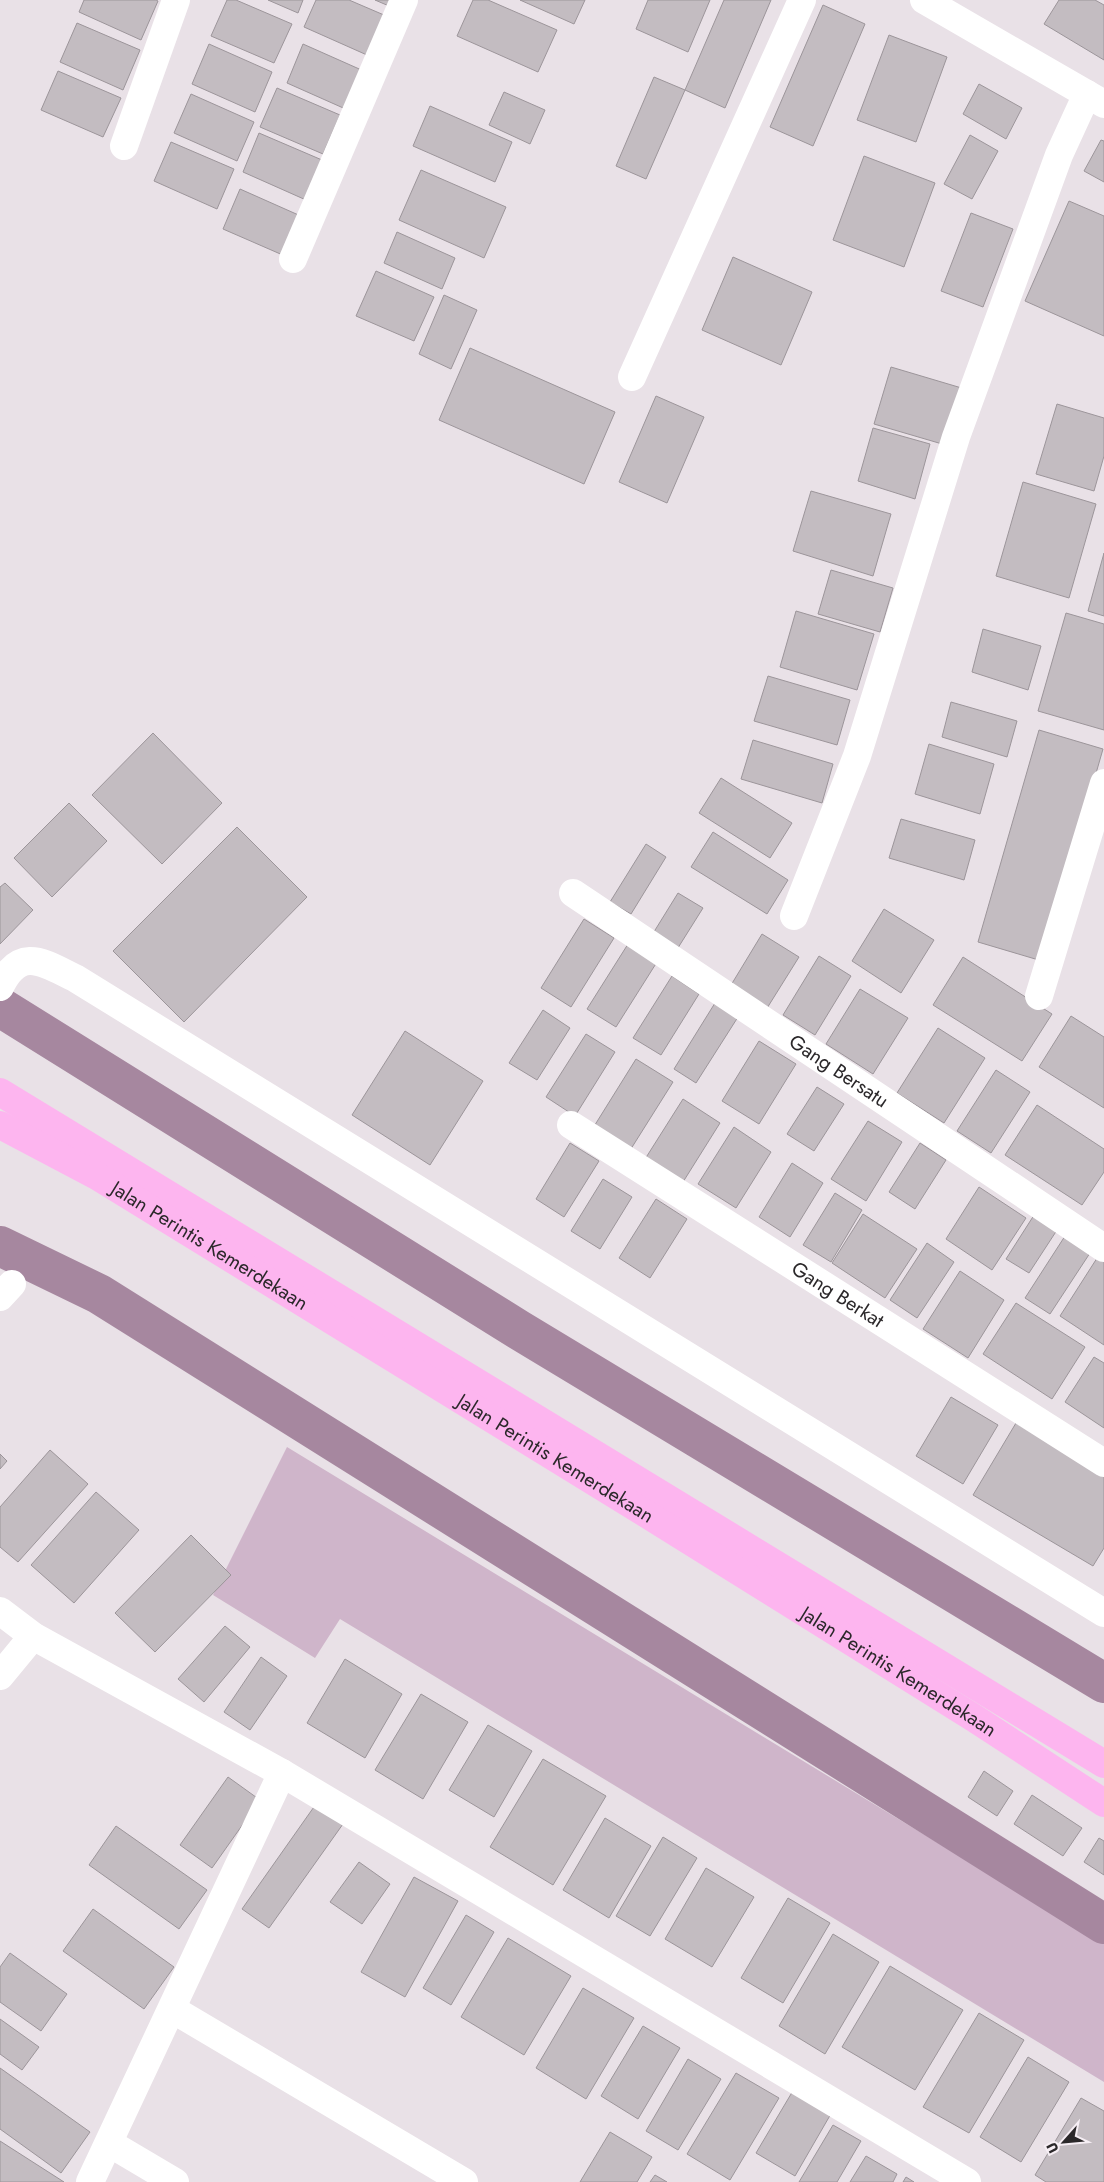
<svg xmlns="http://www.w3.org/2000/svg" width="1104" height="2182" font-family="Jost,sans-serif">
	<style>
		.green { fill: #cfb5ca }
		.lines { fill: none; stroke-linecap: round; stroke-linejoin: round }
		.canal { stroke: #a6879f; stroke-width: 40 }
		.building { fill: #c3bcc1; stroke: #9c959a }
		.minor { stroke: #fff; stroke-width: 28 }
		.highway { stroke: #fdb5ef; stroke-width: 28 }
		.labels { text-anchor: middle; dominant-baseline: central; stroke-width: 4.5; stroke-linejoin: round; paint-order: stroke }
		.street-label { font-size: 20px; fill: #2b282a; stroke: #f6eef4 }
	</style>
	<rect width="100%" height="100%" fill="#e9e1e7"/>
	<polygon class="green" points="287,1447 1104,1944 1104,2082 340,1619 315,1658 213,1595"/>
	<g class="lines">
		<g class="canal">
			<polyline points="0,1007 519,1330 1104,1683"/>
			<polyline points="0,1246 99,1294 1104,1924"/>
		</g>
	</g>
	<g class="building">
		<polygon points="84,0 156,0 158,1 141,40 79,12"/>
		<polygon points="227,0 236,0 292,24 274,63 211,36"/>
		<polygon points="268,0 303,0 298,13"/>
		<polygon points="316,0 349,0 384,15 367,55 304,27"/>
		<polygon points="375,0 392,0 389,6"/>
		<polygon points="473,0 488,0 557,30 538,72 457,36"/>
		<polygon points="520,0 585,0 574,24"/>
		<polygon points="648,0 710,0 688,52 636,29"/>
		<polygon points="724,0 771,0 725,108 685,90"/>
		<polygon points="1059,0 1095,0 1104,5 1104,60 1044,24"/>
		<polygon points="823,5 865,24 813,146 770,127"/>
		<polygon points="77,23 140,50 123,90 60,62"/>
		<polygon points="889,35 947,57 916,142 857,120"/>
		<polygon points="209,44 272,72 255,112 192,84"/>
		<polygon points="303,44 366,72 350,111 287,83"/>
		<polygon points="58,71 121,98 103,137 41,110"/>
		<polygon points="654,77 685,90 646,179 616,166"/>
		<polygon points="979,84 1022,108 1006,139 963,114"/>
		<polygon points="277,88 340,115 323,154 260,127"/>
		<polygon points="504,92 545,110 530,144 489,125"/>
		<polygon points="191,94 254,122 237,161 174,133"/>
		<polygon points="430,106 512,142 495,182 413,146"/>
		<polygon points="259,133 322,160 306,200 243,172"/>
		<polygon points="970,135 998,151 972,199 944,184"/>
		<polygon points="1101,140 1104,141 1104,182 1084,171"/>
		<polygon points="171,142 234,169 217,209 154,181"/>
		<polygon points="864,156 935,183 904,267 833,240"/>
		<polygon points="421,170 506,207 484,258 399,220"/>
		<polygon points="240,189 303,217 285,256 223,229"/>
		<polygon points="1069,201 1104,216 1104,336 1025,301"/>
		<polygon points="971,213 1013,229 983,307 941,291"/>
		<polygon points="397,232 455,258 442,289 384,263"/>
		<polygon points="733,257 812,292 781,365 702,330"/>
		<polygon points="376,271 434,297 414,341 356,316"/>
		<polygon points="444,295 477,310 451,369 419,354"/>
		<polygon points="470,348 615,412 584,484 439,420"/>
		<polygon points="891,367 965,389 949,446 874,424"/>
		<polygon points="656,396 704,417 667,503 619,482"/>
		<polygon points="1057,404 1104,418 1104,456 1094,491 1036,474"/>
		<polygon points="873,428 930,444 915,499 858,481"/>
		<polygon points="1023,482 1096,504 1069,598 996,576"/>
		<polygon points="811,491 891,514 873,576 793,551"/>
		<polygon points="1104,553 1104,616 1088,611"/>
		<polygon points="831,570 893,588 880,632 818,614"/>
		<polygon points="796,611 874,634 857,690 780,667"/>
		<polygon points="1066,613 1104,624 1104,730 1038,711"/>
		<polygon points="983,629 1041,646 1028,690 972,672"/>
		<polygon points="768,676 850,700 837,745 754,721"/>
		<polygon points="951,702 1017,721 1007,757 942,737"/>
		<polygon points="1039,730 1103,749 1042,961 978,942"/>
		<polygon points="153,733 222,803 162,864 92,795"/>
		<polygon points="753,740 833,764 822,803 741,779"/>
		<polygon points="929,744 994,764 980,814 915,794"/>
		<polygon points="721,778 792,823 770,858 699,813"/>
		<polygon points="69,803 107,841 52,897 14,858"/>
		<polygon points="901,819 975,840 964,880 889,858"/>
		<polygon points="237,827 307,897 184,1022 113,951"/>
		<polygon points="713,832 788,880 767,914 691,867"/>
		<polygon points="646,844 666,857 631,914 610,902"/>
		<polygon points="5,883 33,910 0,944 0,887"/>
		<polygon points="678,893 703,908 676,951 652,935"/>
		<polygon points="884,909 934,940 901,993 852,961"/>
		<polygon points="584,919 614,938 571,1007 541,988"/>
		<polygon points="762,934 799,957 764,1013 728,990"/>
		<polygon points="628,944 657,962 616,1027 587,1009"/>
		<polygon points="819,956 851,976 815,1035 783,1015"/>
		<polygon points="963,957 1052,1014 1022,1061 933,1005"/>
		<polygon points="672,976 699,994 661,1055 633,1038"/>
		<polygon points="860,989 908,1018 873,1074 826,1044"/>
		<polygon points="715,1003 738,1017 696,1083 674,1069"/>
		<polygon points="543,1010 570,1028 537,1080 509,1063"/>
		<polygon points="1071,1016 1104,1037 1104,1108 1039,1067"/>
		<polygon points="938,1028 985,1058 944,1123 897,1093"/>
		<polygon points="405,1031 483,1081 430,1165 352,1115"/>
		<polygon points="586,1034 615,1052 575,1116 546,1097"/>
		<polygon points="759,1041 796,1064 759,1124 722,1101"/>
		<polygon points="636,1059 673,1082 629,1152 593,1128"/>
		<polygon points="996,1070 1030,1092 991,1153 957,1131"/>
		<polygon points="817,1087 844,1104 814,1151 787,1134"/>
		<polygon points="683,1099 720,1123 678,1190 640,1167"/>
		<polygon points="1037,1105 1104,1149 1104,1172 1082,1205 1005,1155"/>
		<polygon points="868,1121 902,1142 866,1201 831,1179"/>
		<polygon points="734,1127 771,1152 736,1208 698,1184"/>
		<polygon points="570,1143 599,1161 564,1217 536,1199"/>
		<polygon points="920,1143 946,1160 915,1209 889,1192"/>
		<polygon points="792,1163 823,1183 790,1237 759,1217"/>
		<polygon points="603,1179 632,1197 600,1249 571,1231"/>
		<polygon points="979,1187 1026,1218 992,1270 946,1239"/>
		<polygon points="835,1193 862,1210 831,1262 803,1245"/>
		<polygon points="656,1199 687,1219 650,1278 619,1258"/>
		<polygon points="1036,1212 1059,1227 1029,1273 1006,1259"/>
		<polygon points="863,1214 917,1249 885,1298 832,1263"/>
		<polygon points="1065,1236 1090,1253 1050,1314 1025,1298"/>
		<polygon points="927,1243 954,1262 917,1318 890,1300"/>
		<polygon points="1099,1255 1104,1258 1104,1345 1060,1316"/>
		<polygon points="960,1271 1004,1300 968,1358 923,1329"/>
		<polygon points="1016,1303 1085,1347 1052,1399 983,1354"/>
		<polygon points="1094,1357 1104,1363 1104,1428 1065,1402"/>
		<polygon points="951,1397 998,1425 963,1484 916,1456"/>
		<polygon points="1016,1423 1104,1476 1104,1548 1093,1566 973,1495"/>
		<polygon points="50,1450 88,1484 18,1562 0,1547 0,1507"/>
		<polygon points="0,1454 7,1461 0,1469"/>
		<polygon points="96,1492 139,1530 74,1603 31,1565"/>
		<polygon points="191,1535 231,1575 155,1652 115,1613"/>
		<polygon points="225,1626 250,1647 204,1702 178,1679"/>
		<polygon points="261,1657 287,1676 250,1730 224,1712"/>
		<polygon points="345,1659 402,1694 365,1758 307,1723"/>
		<polygon points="421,1694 468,1722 423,1799 375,1770"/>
		<polygon points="488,1725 532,1751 494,1817 449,1790"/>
		<polygon points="543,1759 606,1796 553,1885 490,1847"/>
		<polygon points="984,1771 1013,1791 997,1816 968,1797"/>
		<polygon points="228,1777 260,1800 212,1868 180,1845"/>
		<polygon points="1032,1795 1082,1828 1063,1856 1014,1824"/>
		<polygon points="316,1804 343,1824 269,1928 242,1909"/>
		<polygon points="605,1818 651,1846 609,1918 563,1890"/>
		<polygon points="116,1826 207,1890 179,1929 89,1865"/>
		<polygon points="663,1837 697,1858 650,1936 616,1916"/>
		<polygon points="1099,1838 1104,1841 1104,1875 1084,1862"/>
		<polygon points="359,1862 390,1884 362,1924 330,1902"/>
		<polygon points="706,1868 754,1897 712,1967 665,1939"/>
		<polygon points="414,1877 458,1901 405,1997 361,1972"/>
		<polygon points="788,1898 830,1923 783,2003 741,1978"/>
		<polygon points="93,1909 174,1967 144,2009 63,1951"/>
		<polygon points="466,1915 494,1932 451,2005 423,1988"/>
		<polygon points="833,1934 879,1962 825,2054 779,2026"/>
		<polygon points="508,1938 571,1976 524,2055 461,2017"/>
		<polygon points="10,1953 67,1994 41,2031 0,2002 0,1967"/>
		<polygon points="890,1966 963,2010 915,2090 842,2047"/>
		<polygon points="583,1988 634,2018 586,2099 536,2068"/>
		<polygon points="979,2013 1024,2040 969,2133 923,2107"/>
		<polygon points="0,2019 39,2047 22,2070 0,2054"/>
		<polygon points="643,2026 680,2048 638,2119 601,2096"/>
		<polygon points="1028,2057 1069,2082 1021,2162 980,2137"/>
		<polygon points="688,2059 721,2079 678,2150 646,2131"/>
		<polygon points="0,2068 90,2132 61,2173 0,2129"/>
		<polygon points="736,2073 779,2098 730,2180 687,2154"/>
		<polygon points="794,2089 832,2112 795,2176 756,2153"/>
		<polygon points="1081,2098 1104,2111 1104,2182 1046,2182 1035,2175"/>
		<polygon points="833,2125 861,2141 837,2182 799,2182"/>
		<polygon points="610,2132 652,2157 637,2182 580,2182"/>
		<polygon points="0,2141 64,2182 0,2182"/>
		<polygon points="866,2156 897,2174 893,2182 850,2182"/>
		<polygon points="655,2175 667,2182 650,2182"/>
		<polygon points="906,2177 914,2182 903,2182"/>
	</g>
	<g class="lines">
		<g class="minor">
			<polyline points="924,0 1104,104"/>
			<polyline points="124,146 176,0"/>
			<polyline points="293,259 404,0"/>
			<polyline points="632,377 802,0"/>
			<path id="s1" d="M573 893 1104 1248"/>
			<polyline points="794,916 857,756 956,437 1059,155 1087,94"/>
			<path d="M0 987C20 945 44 963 75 978L1104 1613"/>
			<polyline points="1039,996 1104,783"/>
			<path id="s2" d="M571 1125 1104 1463"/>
			<polyline points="0,1297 12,1284"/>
			<polyline points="0,1611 33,1636 282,1773 967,2182"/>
			<polyline points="0,1676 33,1636"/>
			<polyline points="172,2009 464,2182"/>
			<polyline points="109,2143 175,2182"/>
			<polyline points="90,2182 282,1773"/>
		</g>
		<g class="highway">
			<polyline points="0,1092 1104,1764"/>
			<path id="s3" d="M0 1125 97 1176 653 1518 974 1718 1104 1803"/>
		</g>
	</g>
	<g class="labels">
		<g class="street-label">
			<text stroke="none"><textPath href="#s1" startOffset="320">Gang Bersatu</textPath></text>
			<text stroke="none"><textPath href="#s3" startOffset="242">Jalan Perintis Kemerdekaan</textPath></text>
			<text stroke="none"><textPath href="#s2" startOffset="316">Gang Berkat</textPath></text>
			<text stroke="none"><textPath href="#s3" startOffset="648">Jalan Perintis Kemerdekaan</textPath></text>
			<text stroke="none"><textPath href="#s3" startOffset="1052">Jalan Perintis Kemerdekaan</textPath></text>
		</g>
	</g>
	<g transform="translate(1064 2142) rotate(243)" stroke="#f6eef4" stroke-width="4" paint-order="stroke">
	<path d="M0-4L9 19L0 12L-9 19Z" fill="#2b282a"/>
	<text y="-8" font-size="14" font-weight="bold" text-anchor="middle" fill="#2b282a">U</text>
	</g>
</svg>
